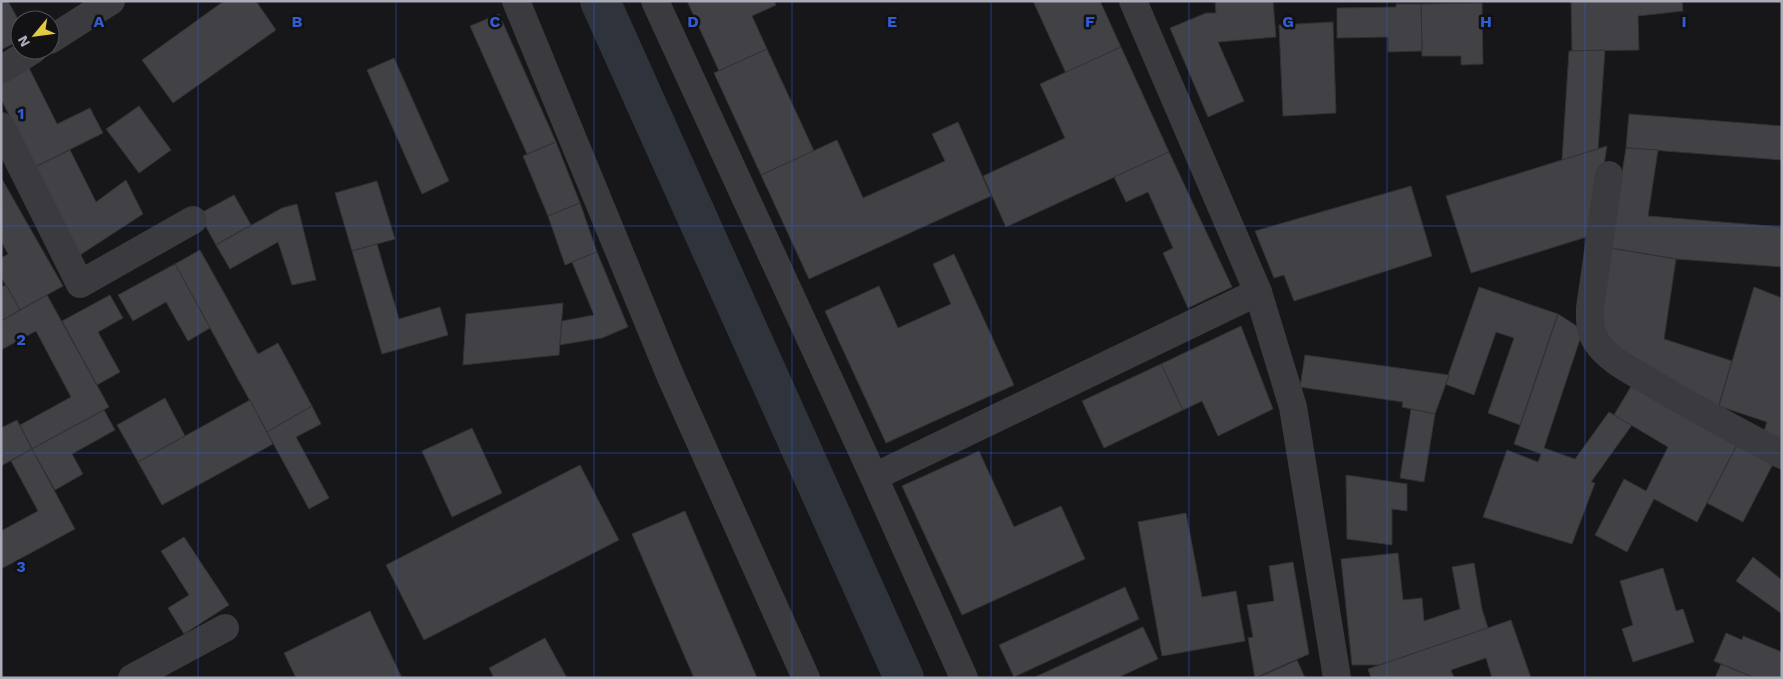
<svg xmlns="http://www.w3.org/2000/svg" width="1783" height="679" font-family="'Work Sans',sans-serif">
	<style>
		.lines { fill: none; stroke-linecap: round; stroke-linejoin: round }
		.canal { stroke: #2e333c; stroke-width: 40 }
		.building { fill: #414146; stroke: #323134 }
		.street { stroke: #3a3a3f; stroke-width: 28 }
		.grid { fill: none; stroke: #325cd3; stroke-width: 1; stroke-opacity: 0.55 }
		.grid-label { font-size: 16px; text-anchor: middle; font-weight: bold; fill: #325cd3; stroke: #121214; stroke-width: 5; stroke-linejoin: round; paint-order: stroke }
	</style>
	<rect width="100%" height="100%" fill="#171719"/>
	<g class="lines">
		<polyline class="canal" points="600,1 904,678"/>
	</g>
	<g class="building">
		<polygon points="1,1 8,1 20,23 20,40 1,50"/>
		<polygon points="224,1 256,1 276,30 173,103 142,60"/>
		<polygon points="687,1 774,1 776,5 752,16 767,49 719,71"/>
		<polygon points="1033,1 1100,1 1121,47 1066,73"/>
		<polygon points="1215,1 1273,1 1276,37 1218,42 1244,101 1208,117 1170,28 1206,13 1216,13"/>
		<polygon points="1571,1 1682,1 1683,11 1638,16 1639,50 1572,51"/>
		<polygon points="1482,3 1483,64 1461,65 1461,56 1422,56 1421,4"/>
		<polygon points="1396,4 1421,4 1422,51 1388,52 1388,37 1337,38 1337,8 1396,7"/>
		<polygon points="499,14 556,142 527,154 470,26"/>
		<polygon points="1333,22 1336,113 1283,116 1279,25"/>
		<polygon points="1121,47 1169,152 1006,227 983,176 1065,138 1040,84"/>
		<polygon points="767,49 814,151 761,175 714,73"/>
		<polygon points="1605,50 1598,149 1562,160 1569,51"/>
		<polygon points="394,58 449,181 422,194 367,70"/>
		<polygon points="28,66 57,124 90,108 103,133 35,167 1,99 1,80"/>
		<polygon points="139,106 171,150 139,173 106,129"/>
		<polygon points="1629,114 1782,126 1782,160 1626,148"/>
		<polygon points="958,122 991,196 809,279 761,175 837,140 863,198 945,161 932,134"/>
		<polygon points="556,142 580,203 548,216 523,156"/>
		<polygon points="1607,146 1593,235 1471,273 1446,196"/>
		<polygon points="1626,148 1658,150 1648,216 1782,227 1782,267 1676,259 1610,248"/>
		<polygon points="70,150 96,202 126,180 143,214 80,255 35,167"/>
		<polygon points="1169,152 1232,287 1188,308 1163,253 1173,248 1148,192 1126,202 1114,177"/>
		<polygon points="2,179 63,286 20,310 1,277 1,258 8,254 1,241"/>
		<polygon points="377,181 395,239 352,251 335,193"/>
		<polygon points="1411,186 1432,256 1294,301 1284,275 1274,278 1255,231"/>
		<polygon points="234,195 251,225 216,245 199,214"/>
		<polygon points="580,203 597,252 565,265 548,216"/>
		<polygon points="297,204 316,280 292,285 278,242 230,269 216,245 282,208"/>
		<polygon points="377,244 399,319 440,307 448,335 382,354 352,251"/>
		<polygon points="1610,248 1676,259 1664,339 1732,361 1717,411 1612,344 1598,327"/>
		<polygon points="200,250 258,354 278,343 312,406 267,432 175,264"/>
		<polygon points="597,252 628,327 602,338 559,345 562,321 594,315 572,262"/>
		<polygon points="954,254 1014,385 886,443 825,311 879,286 898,328 951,304 933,264"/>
		<polygon points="175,264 210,328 188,341 166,302 133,321 118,295"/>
		<polygon points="6,285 20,310 1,321 1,287"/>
		<polygon points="1479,287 1558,314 1520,425 1488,413 1514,338 1496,332 1474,395 1445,384"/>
		<polygon points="1754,287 1782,298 1782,447 1761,440 1767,422 1719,406"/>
		<polygon points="47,295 109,407 32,449 20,425 71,397 36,331 1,350 1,321"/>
		<polygon points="110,295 123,318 98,332 120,372 97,385 62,321"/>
		<polygon points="563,303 559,355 463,365 466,314"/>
		<polygon points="1558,314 1583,330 1544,448 1575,459 1609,412 1632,425 1591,482 1595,483 1572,544 1483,517 1507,450 1538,462 1541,454 1514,444"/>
		<polygon points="1241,326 1273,409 1218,436 1202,401 1183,410 1161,364"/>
		<polygon points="1305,355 1449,375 1435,414 1402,407 1403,402 1300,387"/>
		<polygon points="1161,364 1183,410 1104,448 1082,401"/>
		<polygon points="1636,378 1737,445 1697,522 1654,499 1627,552 1595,535 1624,479 1646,491 1668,447 1614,415"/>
		<polygon points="165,398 185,436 138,462 117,425"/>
		<polygon points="250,400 273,444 162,505 138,462"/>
		<polygon points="312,406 321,424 296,437 329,498 309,509 267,432"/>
		<polygon points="1411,409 1435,414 1424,482 1400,478"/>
		<polygon points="104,410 115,430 72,454 83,474 55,490 32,449"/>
		<polygon points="17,420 32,449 1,466 1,428"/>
		<polygon points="472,428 502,493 452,517 422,451"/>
		<polygon points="1737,445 1773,464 1743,522 1707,503"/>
		<polygon points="32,449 75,529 1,569 1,531 38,511 11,461"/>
		<polygon points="979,451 1014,527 1061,506 1085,559 962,615 902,486"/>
		<polygon points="580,465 619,540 424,640 386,565"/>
		<polygon points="1346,475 1407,484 1407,511 1392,509 1392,545 1347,539"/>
		<polygon points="685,511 757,678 694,678 632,534"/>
		<polygon points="1186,513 1202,597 1236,591 1245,641 1162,656 1138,522"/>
		<polygon points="184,537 229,605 184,634 168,608 189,595 161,551"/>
		<polygon points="1398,553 1403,600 1422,598 1424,621 1460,609 1452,567 1474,563 1482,609 1488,628 1380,665 1352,665 1341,559"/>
		<polygon points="1753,557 1782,580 1782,614 1736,581"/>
		<polygon points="1293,562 1309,654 1255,678 1248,638 1253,637 1247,605 1274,601 1269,566"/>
		<polygon points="1663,568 1676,611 1683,609 1694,642 1633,662 1622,629 1633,625 1620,581"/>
		<polygon points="1125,587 1139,619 1014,677 999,645"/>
		<polygon points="370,611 402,678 296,678 284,653"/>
		<polygon points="1511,620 1531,678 1492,678 1486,658 1451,670 1454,678 1371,678 1368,669"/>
		<polygon points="1143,627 1158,659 1117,678 1033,678"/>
		<polygon points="1726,633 1742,640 1743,636 1782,652 1782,678 1755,678 1714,661"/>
		<polygon points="545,638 567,678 494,678 489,668"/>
		<polygon points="1297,660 1305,678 1257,678"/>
		<polygon points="1721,664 1755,678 1715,678"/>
	</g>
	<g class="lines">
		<g class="street">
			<polyline points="516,1 670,375 806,678"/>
			<polyline points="655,1 874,477 964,678"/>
			<polyline points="1133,1 1258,292 1293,407 1337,678"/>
			<polyline points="50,40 111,1"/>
			<polyline points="1,70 33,50"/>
			<polyline points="1,126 80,284 193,220"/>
			<path d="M1609 175 1590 308C1590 319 1589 330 1596 341 1608 360 1632 371 1650 382 1693 408 1738 431 1782 455"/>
			<polyline points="874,477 1258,292"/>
			<polyline points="132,678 225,628"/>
		</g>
	</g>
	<path class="grid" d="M198 1V678M396 1V678M594 1V678M792 1V678M991 1V678M1189 1V678M1387 1V678M1585 1V678M1 226H1782M1 453H1782"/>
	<g class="grid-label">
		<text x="99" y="27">A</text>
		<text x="297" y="27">B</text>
		<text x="495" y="27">C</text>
		<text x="693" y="27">D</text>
		<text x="892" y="27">E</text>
		<text x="1090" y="27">F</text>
		<text x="1288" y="27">G</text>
		<text x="1486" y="27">H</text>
		<text x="1684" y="27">I</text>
		<text x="21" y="119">1</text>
		<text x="21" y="345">2</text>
		<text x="21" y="572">3</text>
	</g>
	<rect width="1783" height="679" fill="none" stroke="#aaacb7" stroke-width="5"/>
	<g transform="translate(35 35) rotate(241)"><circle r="24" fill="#121214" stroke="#4f5055"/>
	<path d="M0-4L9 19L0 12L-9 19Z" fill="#e4c943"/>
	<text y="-8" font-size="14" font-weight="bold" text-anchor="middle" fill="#aaacb7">N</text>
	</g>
</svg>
